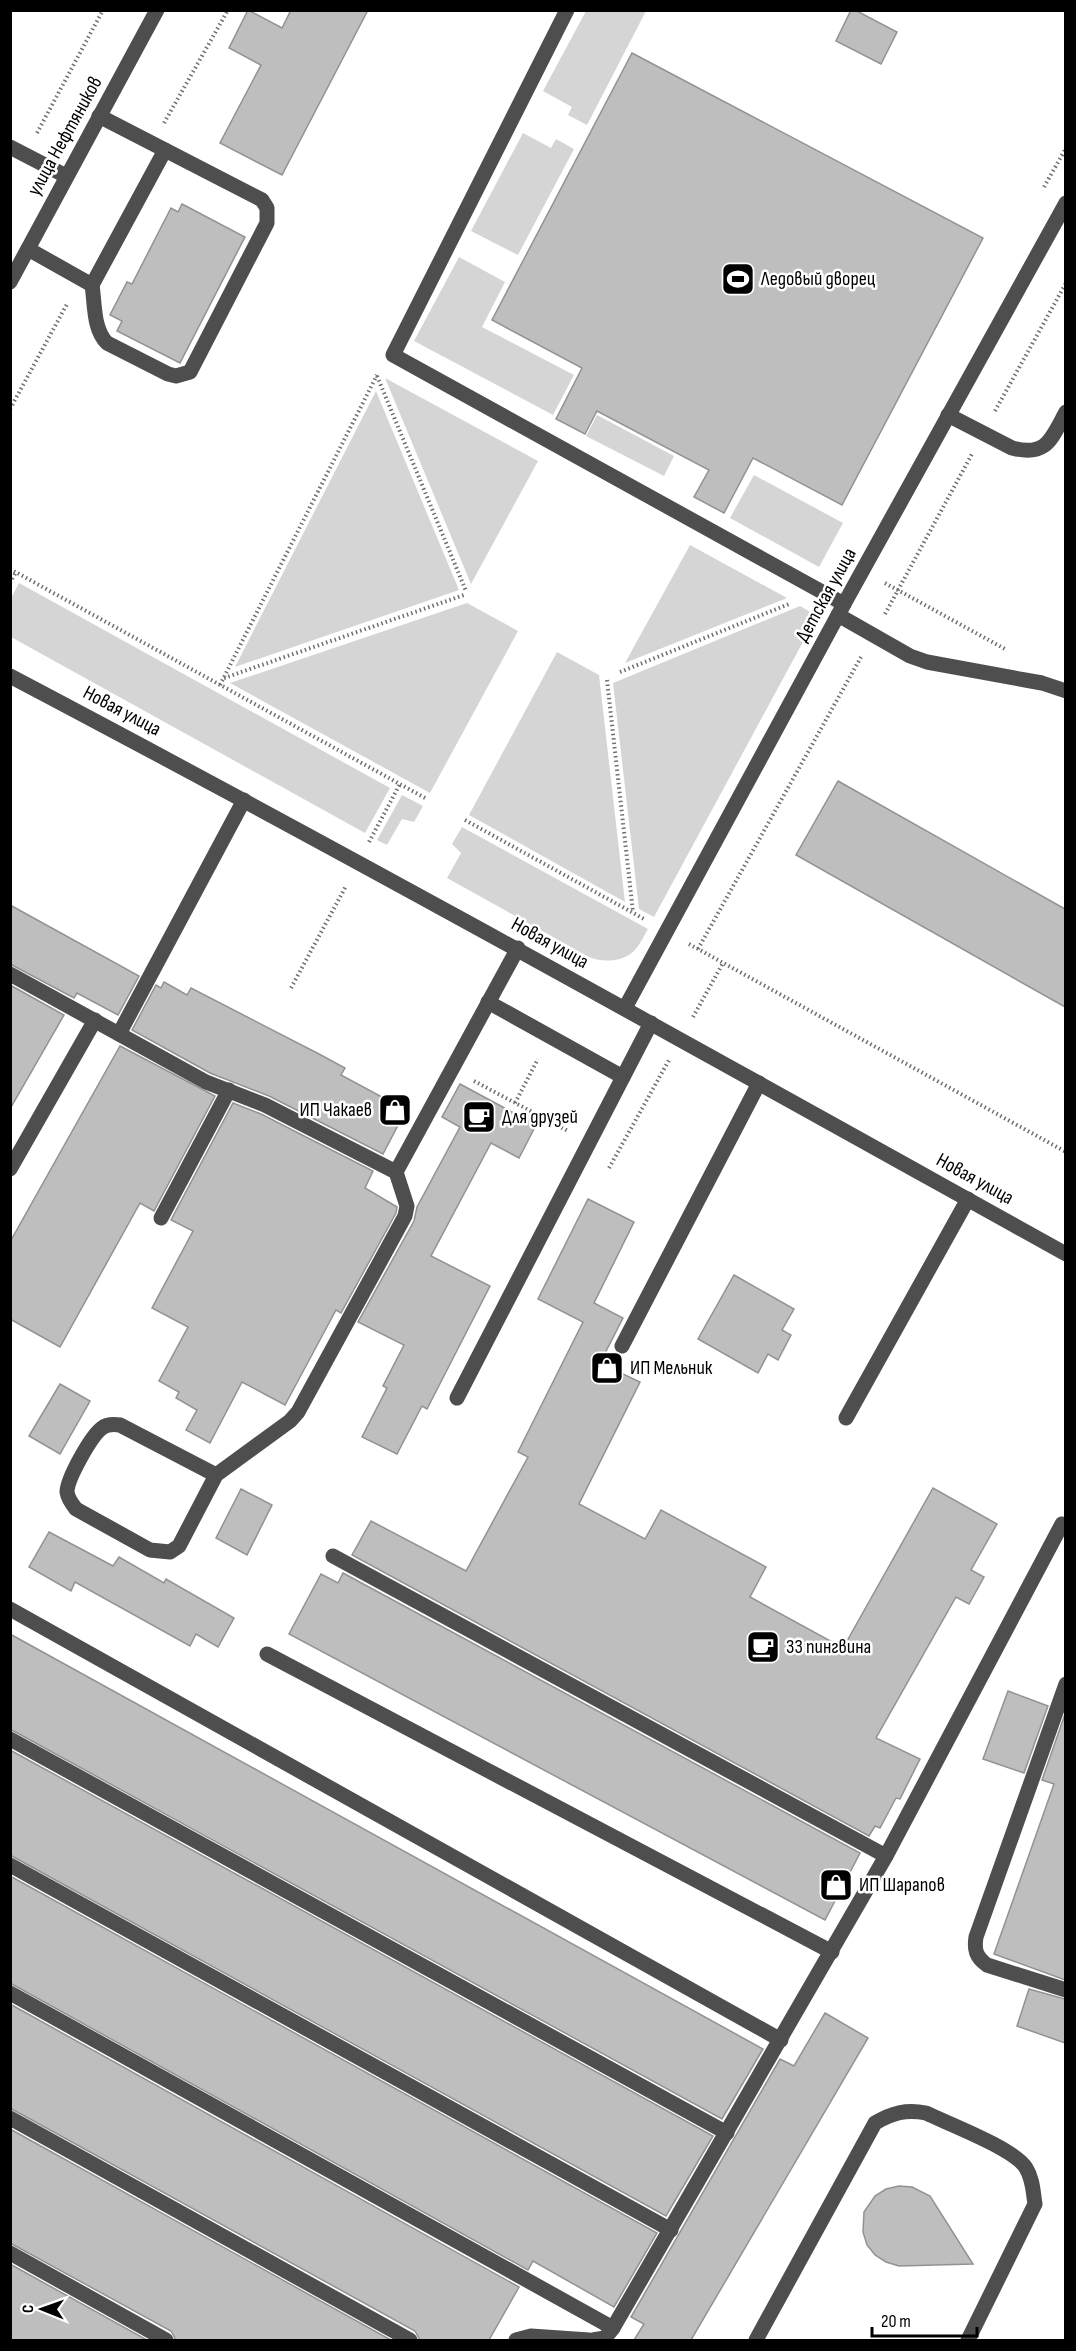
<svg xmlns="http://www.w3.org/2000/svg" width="1076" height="2351" font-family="'Sofia Sans Condensed',sans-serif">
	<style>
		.green { fill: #d5d5d5 }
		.building { fill: #bebebe; stroke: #929292; stroke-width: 1.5 }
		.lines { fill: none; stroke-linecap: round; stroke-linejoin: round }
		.path { stroke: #707070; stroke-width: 4; stroke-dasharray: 1.5 3; stroke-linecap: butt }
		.minor { stroke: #4e4e4e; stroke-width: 15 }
		.labels { text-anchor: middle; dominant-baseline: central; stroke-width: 5; stroke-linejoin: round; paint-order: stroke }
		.street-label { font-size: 20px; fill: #000; stroke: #fff }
		.poi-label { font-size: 20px; fill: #000; stroke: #fff; text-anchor: start }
	</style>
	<rect width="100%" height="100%" fill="#fff"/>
	<g class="green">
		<polygon points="586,11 646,11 587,125 568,115 572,107 543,91"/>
		<polygon points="523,133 551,148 556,139 574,149 518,255 471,231"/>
		<polygon points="459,257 505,282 482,327 574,375 553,415 414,341"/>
		<polygon points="385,378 538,461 471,584"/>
		<polygon points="376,391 459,590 235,667"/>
		<polygon points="597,415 674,456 664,476 586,436"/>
		<polygon points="754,475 843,523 819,567 730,518"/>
		<polygon points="690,545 787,598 625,663"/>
		<polygon points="19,583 390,788 365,833 11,637 11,598"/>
		<polygon points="467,603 518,631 430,793 230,683"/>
		<polygon points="800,606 817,616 654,917 639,909 613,683"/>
		<polygon points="557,652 599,675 625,902 469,815"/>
		<polygon points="402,795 423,806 414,822 402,819 387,845 377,840"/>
		<path d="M462 827 648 929C644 936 640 944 635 950 624 962 603 963 589 957L447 878 461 853 452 844Z"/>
	</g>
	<g class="building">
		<polygon points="248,10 282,28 291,10 368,10 282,175 220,143 261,65 229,48"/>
		<polygon points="851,10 855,10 897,32 881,64 836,41"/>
		<polygon points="632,53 983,238 842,505 753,458 724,513 694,497 709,470 597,411 585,434 556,419 582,368 492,320"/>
		<polygon points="182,204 245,237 180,363 117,331 122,321 110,315 127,282 132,284 171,208 178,212"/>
		<polygon points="838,781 1065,909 1065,1007 796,855"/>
		<polygon points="10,905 139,976 118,1015 77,993 74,998 10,964"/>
		<polygon points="164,982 187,995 191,988 319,1054 345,1068 341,1075 406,1110 383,1154 269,1096 210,1073 132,1030 156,985 161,988"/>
		<polygon points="10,985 64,1015 10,1109"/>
		<polygon points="120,1046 215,1096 154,1211 140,1203 60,1347 10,1319 10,1242"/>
		<polygon points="460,1084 536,1125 519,1158 491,1143 431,1256 490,1286 427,1409 422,1406 397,1454 362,1437 387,1388 383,1386 404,1345 358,1322 414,1221 417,1207 460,1127 442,1117"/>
		<polygon points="233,1103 261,1114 373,1171 365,1188 397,1207 396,1213 341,1313 336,1310 285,1405 242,1382 210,1443 186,1430 197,1410 176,1398 179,1392 159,1381 188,1327 152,1308 193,1231 171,1220"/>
		<polygon points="588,1199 634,1222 594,1303 623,1318 600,1363 640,1382 579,1504 645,1539 661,1510 766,1567 750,1597 843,1648 933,1488 997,1524 971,1570 984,1577 969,1604 956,1597 876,1738 920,1759 900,1799 896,1798 880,1828 875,1826 869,1836 352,1555 371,1521 466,1571 528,1457 518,1452 583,1322 538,1299"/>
		<polygon points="734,1275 794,1309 782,1330 791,1335 778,1360 768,1354 758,1373 698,1339"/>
		<polygon points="60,1384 90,1401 60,1454 29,1436"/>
		<polygon points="241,1489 272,1505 247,1555 216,1538"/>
		<polygon points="49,1532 113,1566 119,1557 164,1583 166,1579 234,1618 218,1647 196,1634 190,1646 75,1582 71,1591 29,1567"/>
		<polygon points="343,1573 860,1853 825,1920 289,1634 321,1574 338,1583"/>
		<polygon points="10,1634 763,2049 722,2119 10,1729"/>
		<polygon points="1008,1691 1048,1706 1024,1773 983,1759"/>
		<polygon points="1065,1714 1065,1980 994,1954 1054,1784 1042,1780"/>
		<polygon points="10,1750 713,2136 666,2216 10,1855"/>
		<polygon points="10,1876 657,2233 614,2307 533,2261 528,2270 10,1983"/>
		<polygon points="1029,1989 1065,1999 1065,2043 1017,2026"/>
		<polygon points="10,2004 519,2287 489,2340 420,2340 415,2331 10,2108"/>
		<polygon points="825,2013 868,2038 691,2340 634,2340 644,2324 631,2317 780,2059 794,2066"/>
		<polygon points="10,2129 391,2340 176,2340 171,2331 10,2243"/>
		<polygon points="899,2186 912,2187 930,2196 973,2264 899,2266 886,2262 875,2255 867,2245 863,2232 864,2212 875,2196 886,2189"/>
		<polygon points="10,2264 147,2340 10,2340"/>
	</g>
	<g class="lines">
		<g class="path">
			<polyline points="164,123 228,10"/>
			<polyline points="37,133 103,10"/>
			<polyline points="1044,187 1066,148"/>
			<polyline points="377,376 466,591"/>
			<polyline points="10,409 67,304"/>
			<polyline points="995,411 1066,283"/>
			<polyline points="10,569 427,799"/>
			<polyline points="10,583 16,572"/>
			<polyline points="885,583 1005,649"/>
			<polyline points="885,614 972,454"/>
			<polyline points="620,672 789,604"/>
			<polyline points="224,678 464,595"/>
			<polyline points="607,680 633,912"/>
			<polyline points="220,685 377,375"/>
			<polyline points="465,820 646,920"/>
			<polyline points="369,842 400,784"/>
			<polyline points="689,944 1066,1152"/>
			<polyline points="698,949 861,657"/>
			<polyline points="291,988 346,886"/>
			<polyline points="693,1017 723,963"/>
			<polyline points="474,1081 568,1131"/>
			<polyline points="515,1103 538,1059"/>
			<polyline points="609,1168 669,1060"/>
		</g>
		<g class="minor">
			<polyline points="567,10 393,355 844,604"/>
			<polyline points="10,147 66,176"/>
			<path d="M28 249 92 285C95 304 93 329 107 343L168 374 176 376 190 372 267 223V208L262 200 99 116"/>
			<polyline points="10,282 157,10"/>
			<polyline points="92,285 165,150"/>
			<path d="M948 415 1012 448C1047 457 1051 439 1066 412"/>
			<polyline points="838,615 910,656 927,662 1042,683 1066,691"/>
			<path d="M10 676C365 863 715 1059 1066 1254"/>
			<polyline points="10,974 206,1082 265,1105 396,1172"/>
			<polyline points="488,1002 623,1077"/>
			<polyline points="625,1008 844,604 1066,203"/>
			<polyline points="119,1034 244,800"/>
			<polyline points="10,1169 95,1020"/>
			<polyline points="161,1218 229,1090"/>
			<polyline points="622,1346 759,1083"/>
			<polyline points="457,1398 651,1023"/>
			<polyline points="846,1418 968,1199"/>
			<path d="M216 1475 120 1425C113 1424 107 1424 102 1428 91 1436 67 1479 67 1492 68 1499 72 1504 76 1509L150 1550 170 1552 179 1546 216 1475 290 1421 298 1412 405 1216 407 1206 396 1172 518 948"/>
			<polyline points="333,1556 886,1856"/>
			<polyline points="10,1609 781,2040"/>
			<polyline points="267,1654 832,1952"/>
			<path d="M1066 1684 976 1937C974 1950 976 1957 987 1965L1066 1990"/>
			<polyline points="10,1739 727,2133"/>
			<polyline points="10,1865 671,2230"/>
			<polyline points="10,1993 613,2328"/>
			<polyline points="10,2118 410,2340"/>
			<polyline points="10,2253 166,2340"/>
			<polyline points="516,2340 531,2336 589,2340"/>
			<polyline points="593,2340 605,2338 613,2328 886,1856 1062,1524"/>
			<path d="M756 2340 875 2123C892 2113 906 2109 926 2113 949 2124 1015 2149 1026 2168 1033 2179 1033 2192 1035 2204L968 2340"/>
		</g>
	</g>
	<defs>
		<g id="stadium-square" transform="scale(1.725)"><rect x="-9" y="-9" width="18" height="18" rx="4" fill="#000" stroke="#fff"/><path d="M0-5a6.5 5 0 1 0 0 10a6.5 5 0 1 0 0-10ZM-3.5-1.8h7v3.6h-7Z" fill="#fff"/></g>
		<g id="shop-square" transform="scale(1.725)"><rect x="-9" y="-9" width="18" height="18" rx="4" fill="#000" stroke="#fff"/><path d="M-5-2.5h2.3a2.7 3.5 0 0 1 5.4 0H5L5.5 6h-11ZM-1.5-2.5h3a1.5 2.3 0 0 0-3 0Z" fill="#fff"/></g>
		<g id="cafe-square" transform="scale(1.725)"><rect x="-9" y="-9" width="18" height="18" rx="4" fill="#000" stroke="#fff"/><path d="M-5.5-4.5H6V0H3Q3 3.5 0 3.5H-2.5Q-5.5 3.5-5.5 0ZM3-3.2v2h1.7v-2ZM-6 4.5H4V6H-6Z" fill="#fff"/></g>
	</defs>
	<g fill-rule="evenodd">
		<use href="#stadium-square" x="738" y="279"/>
		<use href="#shop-square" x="395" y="1110"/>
		<use href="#cafe-square" x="479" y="1117"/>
		<use href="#shop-square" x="607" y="1368"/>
		<use href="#cafe-square" x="763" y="1647"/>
		<use href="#shop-square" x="836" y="1885"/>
	</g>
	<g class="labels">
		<g class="street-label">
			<text transform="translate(65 136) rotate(-61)">улица Нефтяников</text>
			<text transform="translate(826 595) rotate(-61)">Детская улица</text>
			<text transform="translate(122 711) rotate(28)">Новая улица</text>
			<text transform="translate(550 943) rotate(29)">Новая улица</text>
			<text transform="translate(975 1179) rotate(29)">Новая улица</text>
		</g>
		<g class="poi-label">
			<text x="761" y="279">Ледовый дворец</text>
			<text x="372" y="1110" text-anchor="end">ИП Чакаев</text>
			<text x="502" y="1117">Для друзей</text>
			<text x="630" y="1368">ИП Мельник</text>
			<text x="786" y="1647">33 пингвина</text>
			<text x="859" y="1885">ИП Шарапов</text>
		</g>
	</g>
	<rect width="1076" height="2351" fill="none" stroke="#000000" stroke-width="24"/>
	<g transform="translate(42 2309) rotate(271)" stroke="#ffffff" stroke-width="4.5" paint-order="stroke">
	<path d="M0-4.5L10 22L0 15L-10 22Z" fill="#000000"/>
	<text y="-9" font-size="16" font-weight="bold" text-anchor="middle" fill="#000000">С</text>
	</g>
	<path d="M872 2327v9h105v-9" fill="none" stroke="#000000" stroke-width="3"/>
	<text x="881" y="2327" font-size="18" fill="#000000" stroke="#ffffff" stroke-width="4.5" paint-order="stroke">20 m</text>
</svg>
